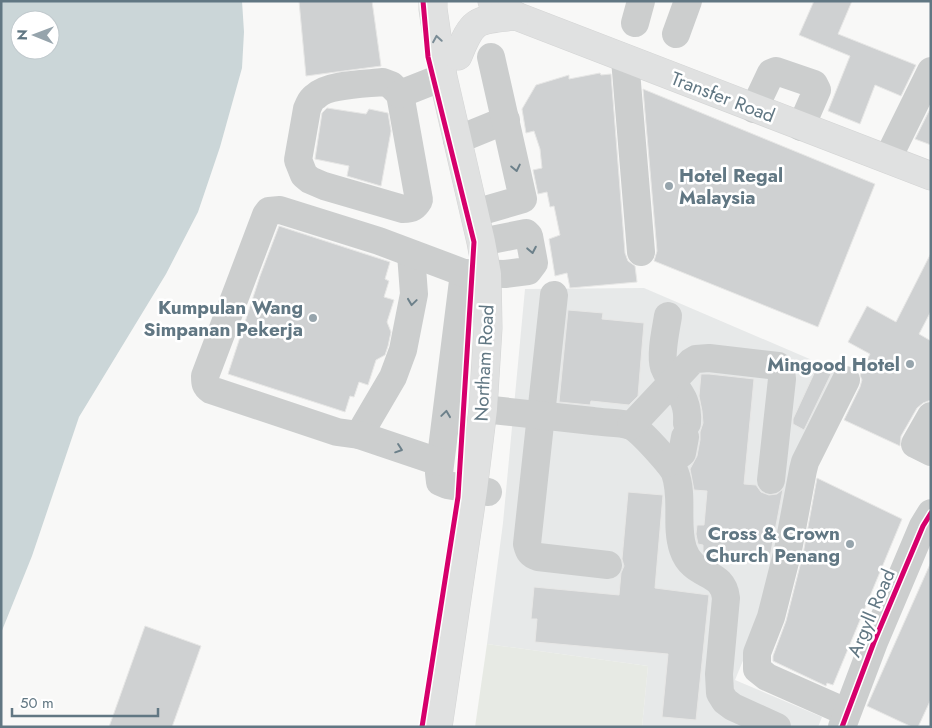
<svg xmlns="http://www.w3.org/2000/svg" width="932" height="728" font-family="Jost,sans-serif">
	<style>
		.built { fill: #e7e9e9 }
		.green { fill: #e7eae4 }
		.water { fill: #cbd6d8; fill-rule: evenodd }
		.building { fill: #cfd1d2; stroke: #e7e7e6 }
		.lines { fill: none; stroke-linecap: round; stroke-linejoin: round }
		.major-casing { stroke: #d4d5d5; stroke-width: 29 }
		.minor { stroke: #cccece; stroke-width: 28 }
		.major { stroke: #e0e1e1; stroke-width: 28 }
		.cycleway-casing { stroke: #fff; stroke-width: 8 }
		.cycleway { stroke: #d6006c; stroke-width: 5 }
		.oneway { stroke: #7a8c96 }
		.oneway2 { stroke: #6c808a }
		.poi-dot { fill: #96a4ac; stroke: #fff; stroke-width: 2 }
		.labels { text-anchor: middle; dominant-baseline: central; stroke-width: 5; stroke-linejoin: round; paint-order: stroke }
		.street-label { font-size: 19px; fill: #617783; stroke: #fff }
		.poi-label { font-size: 19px; font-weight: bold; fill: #617783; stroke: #fff; text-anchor: end }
	</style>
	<rect width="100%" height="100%" fill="#f8f8f7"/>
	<polygon class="built" points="644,288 840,372 763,612 735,680 822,717 818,727 642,727 648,666 487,644 503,523 525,289"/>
	<polygon class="green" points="487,644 648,666 642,727 475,727"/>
	<path class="water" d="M1 1H242L244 32 242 68 220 147 198 212 166 274 79 417 32 556 1 633ZM20 20H50V50H20Z"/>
	<g class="building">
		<polygon points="299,1 372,1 381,66 306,76"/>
		<polygon points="814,1 852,1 838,34 916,65 901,96 875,85 860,124 828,111 850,56 799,35"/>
		<polygon points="600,73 601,75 611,74 625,253 628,261 635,266 637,282 570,288 567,273 555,276 549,239 560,235 554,206 550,207 547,192 538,194 533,170 542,168 540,149 534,131 526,133 522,109 536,85 569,75 569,79"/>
		<polygon points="643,89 875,184 818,327 654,261 657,251"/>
		<polygon points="931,107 931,145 915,139"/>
		<polygon points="327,108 366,114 369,109 388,113 391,131 381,186 347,176 349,166 315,159 322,113"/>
		<polygon points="279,226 390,262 385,279 389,281 384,297 394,300 387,322 391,332 388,346 385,355 376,360 368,385 359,382 354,397 350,396 345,412 228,374 260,276"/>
		<polygon points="931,253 931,311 919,334 931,341 931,400 923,403 917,408 901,436 900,446 844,420 860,387 862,380 860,375 870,354 848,342 867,306 896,322"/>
		<polygon points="568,310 603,313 602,319 644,323 638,396 629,405 591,401 590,405 559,402"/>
		<polygon points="817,367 831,374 804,430 793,424 793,419"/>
		<polygon points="701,374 709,374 754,379 744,484 756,485 761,492 769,495 777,494 783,489 769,562 710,558 703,552 703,545 698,544 696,534 697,525 704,525 707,491 694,490 690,469 697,456 700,440 700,432 703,423 702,411 699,396"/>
		<polygon points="817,478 902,519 833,685 827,683 826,686 773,661 773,656 786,621 803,554"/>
		<polygon points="628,492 663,495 655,588 709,595 696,720 662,717 668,654 535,642 537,619 531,619 534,587 619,595 621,573 624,566 622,559"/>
		<polygon points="931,562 931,699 918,727 912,727 867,706"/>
		<polygon points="145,626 201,646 172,727 109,727"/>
	</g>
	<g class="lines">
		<g class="major-casing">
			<g id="major">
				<polyline points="433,1 433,9 443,77 481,242 487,274 488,328 483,409 473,490 438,727"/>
				<polyline points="492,1 516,16 931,176"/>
				<path d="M458 56C473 18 476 20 516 16"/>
			</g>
		</g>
		<g class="minor">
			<polyline points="635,23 641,1"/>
			<polyline points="676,34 688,1"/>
			<polyline points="625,59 641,252"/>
			<path d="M383 82 391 85 400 94 419 200C415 207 412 209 403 209L324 186 310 180 304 175 298 160 307 109C309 104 311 99 316 96 328 84 366 84 383 82Z"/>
			<polyline points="400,94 443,77"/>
			<polyline points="754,109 771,73 776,71 814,84 817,90 801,127"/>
			<polyline points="457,140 506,120"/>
			<polyline points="888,158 931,71"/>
			<polyline points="475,213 523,199 491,57"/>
			<polyline points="464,273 439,473 440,482 447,485 488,492"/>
			<path d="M554 295 527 544C529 552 531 555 538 557L608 565"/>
			<path d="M668 316C666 329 660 355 664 367 673 390 689 394 687 423"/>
			<polyline points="846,380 805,462 803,470 788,550 771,617 757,653 757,669 767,677 846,712"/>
			<path d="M483 409C520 413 557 417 593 421 604 423 622 422 631 426 639 428 672 466 675 473 684 497 675 525 683 549 693 579 723 569 726 598L719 674 720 693 725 701 733 707 777 727"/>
			<polyline points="931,416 915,444 931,452"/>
			<polyline points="631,426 691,362 696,359 709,358 778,366 781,370 782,379 771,480"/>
			<polyline points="359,435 393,377 403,350 414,294 411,254"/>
			<path d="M439 462 359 435 337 432 211 390C205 386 205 383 205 376L266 215 269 211 280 210 379 241 464 273 505 274 528 271 534 263 529 236 526 233 481 242"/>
			<polyline points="669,463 682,453 685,437"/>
			<polyline points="842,727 874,642 923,526 931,513"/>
		</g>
		<use href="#major" class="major"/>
		<g class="cycleway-casing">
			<g id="cycleway">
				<polyline points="422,727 458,497 474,242 428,57 423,1"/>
				<polyline points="842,727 874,642 923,526 931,513"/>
			</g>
		</g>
		<use href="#cycleway" class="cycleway"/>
	</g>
	<defs><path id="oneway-chevron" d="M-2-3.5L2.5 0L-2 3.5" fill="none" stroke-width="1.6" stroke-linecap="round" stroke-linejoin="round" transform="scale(1.25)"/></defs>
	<use class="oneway" href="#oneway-chevron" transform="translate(437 39) rotate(-99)"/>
	<g class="oneway2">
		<use href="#oneway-chevron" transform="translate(516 168) rotate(78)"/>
		<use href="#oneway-chevron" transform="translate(532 250) rotate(79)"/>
		<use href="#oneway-chevron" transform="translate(412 302) rotate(98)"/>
		<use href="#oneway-chevron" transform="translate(446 414) rotate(-82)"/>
		<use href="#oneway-chevron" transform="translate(399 449) rotate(19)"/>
	</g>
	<g class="poi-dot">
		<circle cx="669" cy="186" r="5"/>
		<circle cx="313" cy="318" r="5"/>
		<circle cx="910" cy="364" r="5"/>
		<circle cx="850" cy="544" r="5"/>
	</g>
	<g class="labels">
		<g class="street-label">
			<text transform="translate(723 97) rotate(21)">Transfer Road</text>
			<text transform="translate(484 363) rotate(-87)">Northam Road</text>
			<text transform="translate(871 613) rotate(-67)">Argyll Road</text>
		</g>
		<g class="poi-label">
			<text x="679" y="175" text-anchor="start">Hotel Regal<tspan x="679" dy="22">Malaysia</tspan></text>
			<text x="303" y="307">Kumpulan Wang<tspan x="303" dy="22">Simpanan Pekerja</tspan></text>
			<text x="900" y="364">Mingood Hotel</text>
			<text x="840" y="533">Cross &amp; Crown<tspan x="840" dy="22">Church Penang</tspan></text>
		</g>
	</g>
	<rect width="932" height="728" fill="none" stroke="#617783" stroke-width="5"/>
	<g transform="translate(35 35) rotate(271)"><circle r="24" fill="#ffffff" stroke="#c0c9cd"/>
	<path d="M0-4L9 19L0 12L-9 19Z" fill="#96a4ac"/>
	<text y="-8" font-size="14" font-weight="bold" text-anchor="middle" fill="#617783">N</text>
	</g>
	<path d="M12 708v8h146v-8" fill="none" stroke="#617783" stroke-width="2.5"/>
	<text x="20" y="708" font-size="15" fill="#617783" stroke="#ffffff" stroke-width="4" paint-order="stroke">50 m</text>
</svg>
